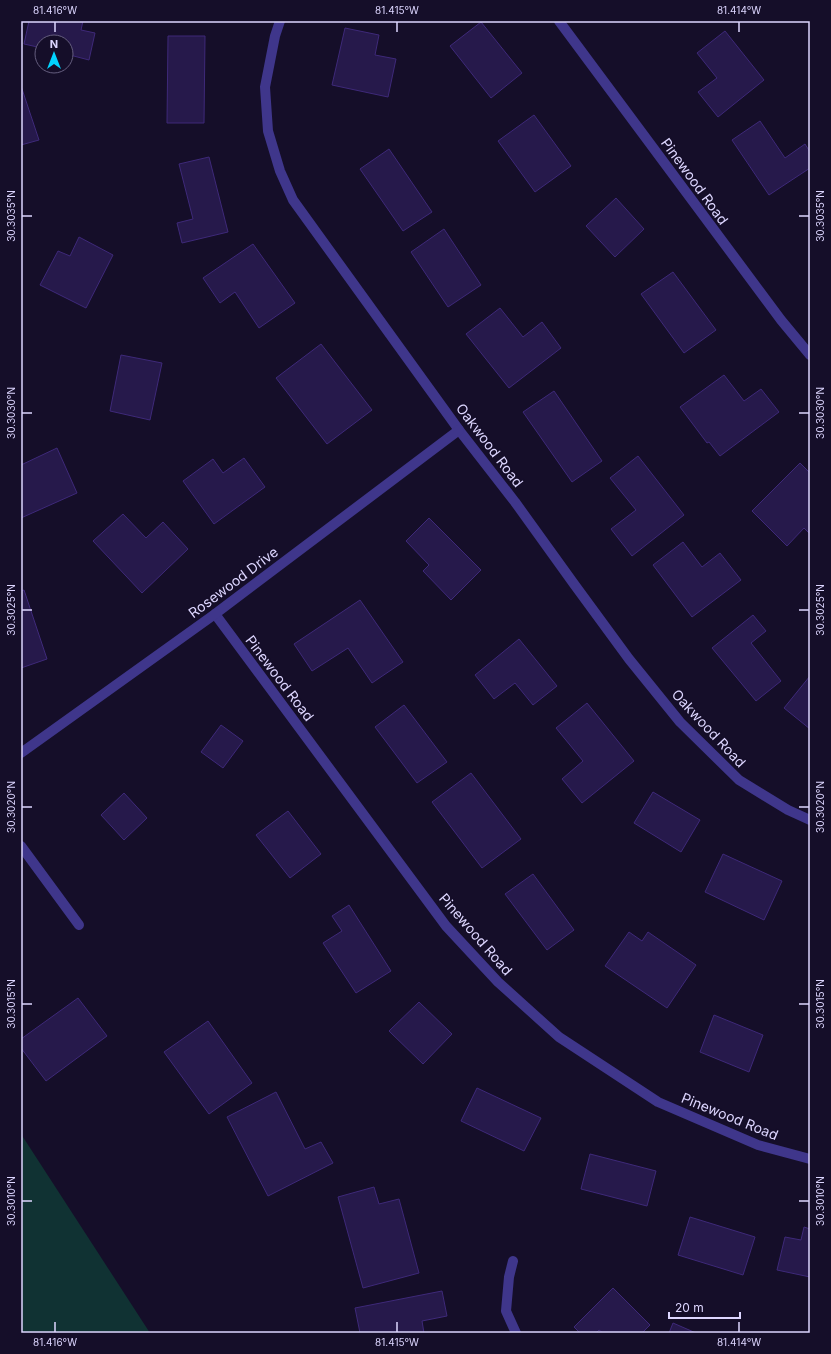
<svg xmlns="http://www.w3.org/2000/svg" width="831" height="1354" font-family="Inter,sans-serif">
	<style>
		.green { fill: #103233 }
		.building { fill: #26194b; stroke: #3e2979 }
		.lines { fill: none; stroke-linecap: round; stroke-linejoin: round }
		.minor { stroke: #3f368b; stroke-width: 10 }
		.ticks { fill: none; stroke: #ddd6ff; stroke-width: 1.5 }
		.labels { text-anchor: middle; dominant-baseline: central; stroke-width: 3; stroke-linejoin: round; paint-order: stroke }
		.street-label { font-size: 14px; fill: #ddd6ff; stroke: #150e29 }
		.neatline { fill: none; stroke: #ddd6ff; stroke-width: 1.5 }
		.ticks-label { font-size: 10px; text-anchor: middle; fill: #ddd6ff }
	</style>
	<rect width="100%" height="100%" fill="#150e29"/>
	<polygon class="green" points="21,1134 150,1333 21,1333"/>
	<g class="building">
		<polygon points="29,21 83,21 81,30 95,33 89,60 66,54 66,42 42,42 42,48 24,44"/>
		<polygon points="481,22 522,73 491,98 450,46"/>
		<polygon points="345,28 379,35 375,55 396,59 388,97 332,85"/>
		<polygon points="725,31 764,80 718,117 698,92 717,78 697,53"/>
		<polygon points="168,36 205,36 204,123 167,123"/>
		<polygon points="21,86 39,140 21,145"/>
		<polygon points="534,115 571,166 535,192 498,141"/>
		<polygon points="760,121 785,158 805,144 810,152 810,168 769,195 732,140"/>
		<polygon points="389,149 432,212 403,231 360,169"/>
		<polygon points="209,157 228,232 182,243 177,223 193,219 179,164"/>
		<polygon points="616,198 644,229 615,257 586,226"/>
		<polygon points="444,229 481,285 448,307 411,252"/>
		<polygon points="79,237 113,255 86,308 40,285 58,251 70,256"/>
		<polygon points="253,244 295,303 259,328 235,292 220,303 203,278"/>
		<polygon points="673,272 716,330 684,353 641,294"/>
		<polygon points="500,308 523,337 542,322 561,348 509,388 466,334"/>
		<polygon points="321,344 372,410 327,444 276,378"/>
		<polygon points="121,355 162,363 150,420 110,411"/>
		<polygon points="724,375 744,401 761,389 779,412 720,456 709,442 707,443 680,407"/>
		<polygon points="554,391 602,461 572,482 523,412"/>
		<polygon points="57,448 77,493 21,518 21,465"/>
		<polygon points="638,456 684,515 632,556 611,529 636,510 610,478"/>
		<polygon points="244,458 265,487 214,524 183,481 213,459 223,473"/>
		<polygon points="800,463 810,473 810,534 804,528 787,546 752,511"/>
		<polygon points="123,514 146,538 163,522 188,549 142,593 93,541"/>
		<polygon points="429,518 481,570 451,600 423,571 429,565 406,541"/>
		<polygon points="683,542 702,567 720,553 741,580 692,617 653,565"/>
		<polygon points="24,590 47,659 21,668 21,591"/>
		<polygon points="360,600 403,662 372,683 348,648 312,671 294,644"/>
		<polygon points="753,615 766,631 751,643 781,681 756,701 712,648"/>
		<polygon points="519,639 557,686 533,705 515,683 494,699 475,675"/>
		<polygon points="810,676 810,729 784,708"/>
		<polygon points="587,703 634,761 582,803 562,779 583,761 556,728"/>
		<polygon points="404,705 447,762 417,783 375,727"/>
		<polygon points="221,725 243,741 223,768 201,752"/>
		<polygon points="471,773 521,839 482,868 432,802"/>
		<polygon points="653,792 700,820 681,852 634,823"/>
		<polygon points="124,793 147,818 124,840 101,815"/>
		<polygon points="288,811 321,854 290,878 256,835"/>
		<polygon points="723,854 782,881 764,920 705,892"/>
		<polygon points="533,874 574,930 547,950 505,894"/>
		<polygon points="349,905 391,971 356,993 323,943 342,931 332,916"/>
		<polygon points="629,932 642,941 648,932 696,965 667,1008 605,966"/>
		<polygon points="78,998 107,1036 46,1081 21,1048 21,1039"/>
		<polygon points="419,1002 452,1034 423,1064 389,1031"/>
		<polygon points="714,1015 763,1035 749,1072 700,1052"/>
		<polygon points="208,1021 252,1083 209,1114 164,1052"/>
		<polygon points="477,1088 541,1118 524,1151 461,1121"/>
		<polygon points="276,1092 305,1149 321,1142 333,1163 268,1196 227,1117"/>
		<polygon points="590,1154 656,1171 647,1206 581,1189"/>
		<polygon points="374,1187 379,1204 399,1199 419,1273 363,1288 338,1197"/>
		<polygon points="690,1217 755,1237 743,1275 678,1255"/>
		<polygon points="804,1227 810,1229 810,1277 777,1270 785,1237 801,1240"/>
		<polygon points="613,1288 650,1325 642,1333 603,1333 599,1330 596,1333 580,1333 574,1327"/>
		<polygon points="442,1291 447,1316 422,1321 424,1333 360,1333 355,1308"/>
		<polygon points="673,1323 696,1333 669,1333"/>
	</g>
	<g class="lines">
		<g class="minor">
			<polyline points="280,21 275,36 265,87 268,131 280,171 293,200 459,430 515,502 574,584 629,659 680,722 739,780 788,810 810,820"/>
			<polyline points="559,21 781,320 810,355"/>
			<polyline points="215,614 446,926 498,982 559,1037 658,1102 758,1145 810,1159"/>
			<polyline points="21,753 215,614 459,430"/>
			<polyline points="21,846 79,925"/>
			<polyline points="513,1261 509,1277 506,1311 516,1333"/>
		</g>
	</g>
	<path class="ticks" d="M55 22V32M397 22V32M739 22V32M22 216H32M799 216H809M22 413H32M799 413H809M22 610H32M799 610H809M22 807H32M799 807H809M22 1004H32M799 1004H809M22 1201H32M799 1201H809M55 1322V1332M397 1322V1332M739 1322V1332"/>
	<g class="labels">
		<g class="street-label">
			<text transform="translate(695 181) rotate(54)">Pinewood Road</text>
			<text transform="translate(490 445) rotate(53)">Oakwood Road</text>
			<text transform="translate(233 582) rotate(-37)">Rosewood Drive</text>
			<text transform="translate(280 678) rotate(53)">Pinewood Road</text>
			<text transform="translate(709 728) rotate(47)">Oakwood Road</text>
			<text transform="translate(476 934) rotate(49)">Pinewood Road</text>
			<text transform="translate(730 1116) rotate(22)">Pinewood Road</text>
		</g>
	</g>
	<rect width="831" height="1354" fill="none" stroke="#150e29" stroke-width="44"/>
	<g transform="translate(54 54)"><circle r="19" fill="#150e29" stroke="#655e7f"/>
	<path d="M0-3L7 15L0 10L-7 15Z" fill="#02d3ff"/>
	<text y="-6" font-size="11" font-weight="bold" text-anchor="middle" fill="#ddd6ff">N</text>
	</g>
	<path d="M669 1312v6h71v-6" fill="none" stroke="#ddd6ff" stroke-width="2"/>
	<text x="675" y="1312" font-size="12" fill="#ddd6ff" stroke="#150e29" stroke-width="3" paint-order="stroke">20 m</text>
	<rect x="22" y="22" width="787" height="1310" class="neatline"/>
	<g class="ticks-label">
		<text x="55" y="14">81.416°W</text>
		<text x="397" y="14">81.415°W</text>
		<text x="739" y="14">81.414°W</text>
		<text transform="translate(11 216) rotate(-90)" y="4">30.3035°N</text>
		<text transform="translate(820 216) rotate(-90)" y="4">30.3035°N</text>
		<text transform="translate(11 413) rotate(-90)" y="4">30.3030°N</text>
		<text transform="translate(820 413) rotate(-90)" y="4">30.3030°N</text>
		<text transform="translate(11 610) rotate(-90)" y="4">30.3025°N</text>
		<text transform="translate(820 610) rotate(-90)" y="4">30.3025°N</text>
		<text transform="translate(11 807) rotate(-90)" y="4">30.3020°N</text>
		<text transform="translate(820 807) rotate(-90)" y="4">30.3020°N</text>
		<text transform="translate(11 1004) rotate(-90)" y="4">30.3015°N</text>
		<text transform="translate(820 1004) rotate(-90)" y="4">30.3015°N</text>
		<text transform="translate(11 1201) rotate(-90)" y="4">30.3010°N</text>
		<text transform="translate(820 1201) rotate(-90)" y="4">30.3010°N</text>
		<text x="55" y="1346">81.416°W</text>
		<text x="397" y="1346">81.415°W</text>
		<text x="739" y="1346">81.414°W</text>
	</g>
</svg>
